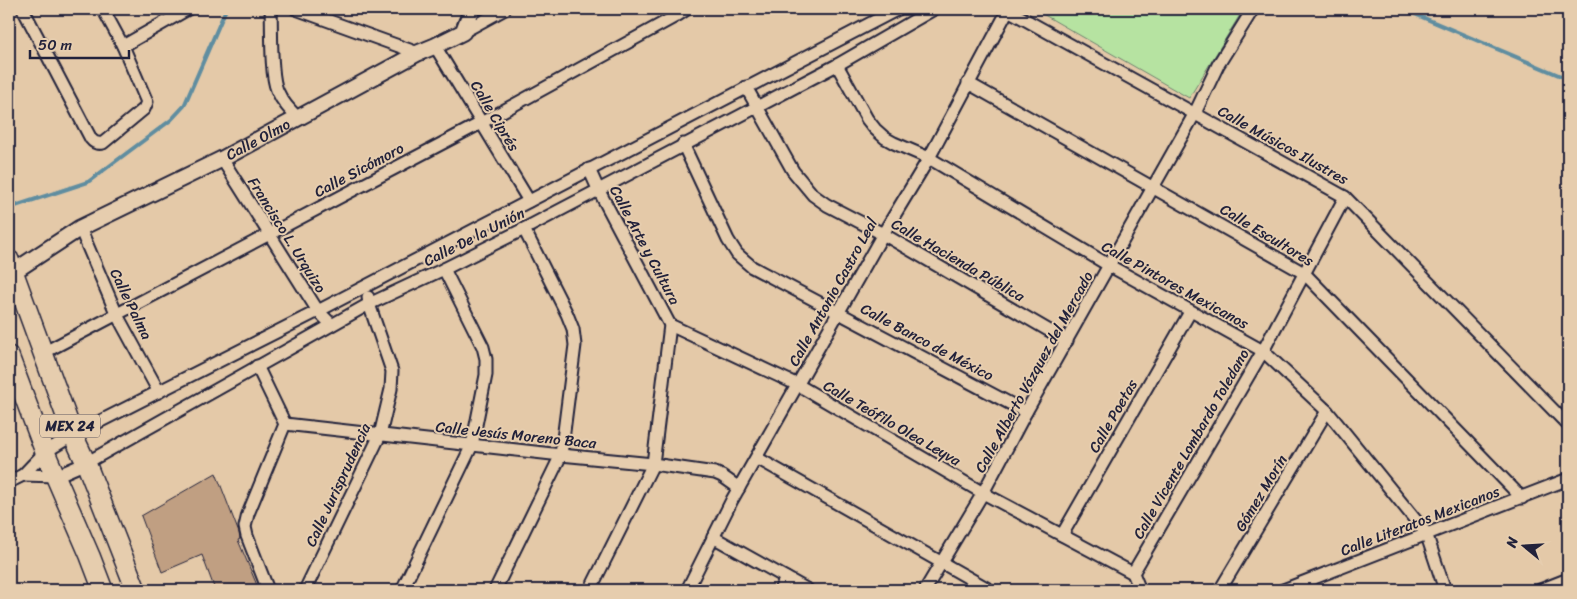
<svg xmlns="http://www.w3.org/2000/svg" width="1577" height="599" font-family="Sriracha,sans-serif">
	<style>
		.green { fill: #b6e3a1; stroke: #6c826e }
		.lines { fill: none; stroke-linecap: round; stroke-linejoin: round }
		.stream { stroke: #5e8da0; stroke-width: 4 }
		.building { fill: #c09f82; stroke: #22223b }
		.minor-casing { stroke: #22223b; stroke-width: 15 }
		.tertiary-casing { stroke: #22223b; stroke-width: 19 }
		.primary-casing { stroke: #22223b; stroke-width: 22 }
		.minor { stroke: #e6cdae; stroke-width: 11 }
		.tertiary { stroke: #e6cdae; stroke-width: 15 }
		.primary { stroke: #e6cdae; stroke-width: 19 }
		.labels { text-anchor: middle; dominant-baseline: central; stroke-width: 4; stroke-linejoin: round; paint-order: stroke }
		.shield { fill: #e6cdae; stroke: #5d555e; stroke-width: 1 }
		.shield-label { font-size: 14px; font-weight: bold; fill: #22223b }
		.street-label { font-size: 15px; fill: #22223b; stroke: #e6cdae }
	</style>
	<rect width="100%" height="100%" fill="#e4c9a8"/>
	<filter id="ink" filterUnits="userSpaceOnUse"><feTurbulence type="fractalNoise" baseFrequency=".02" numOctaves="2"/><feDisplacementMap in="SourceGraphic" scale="10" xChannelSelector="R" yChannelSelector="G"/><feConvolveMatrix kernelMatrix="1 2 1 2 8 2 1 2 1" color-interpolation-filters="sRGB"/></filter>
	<g filter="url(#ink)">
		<polygon class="green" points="1034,9 1217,9 1243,10 1189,98"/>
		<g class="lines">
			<g class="stream">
				<polyline points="1403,9 1568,79"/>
				<polyline points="9,208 88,182 171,120 184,106 226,9"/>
			</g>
		</g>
		<polygon class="building" points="216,473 239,533 240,539 238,540 259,590 215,590 202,555 162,572 141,516"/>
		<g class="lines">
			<g class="minor-casing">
				<g id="minor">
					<path d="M23 9 91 139C94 143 98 144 103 143L144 109 147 102 123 46 103 9"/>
					<path d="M271 9C272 29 270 73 277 90 282 102 290 110 298 118"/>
					<polyline points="296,9 418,53"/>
					<polyline points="1006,9 1345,197 1568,425"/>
					<polyline points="463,32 505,9"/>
					<polyline points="123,46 188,9"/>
					<polyline points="435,46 529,201"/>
					<polyline points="837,65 867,119 875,129 885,138 894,143 929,158 1110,266 1263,351 1327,411 1426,533 1445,590"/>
					<polyline points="968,83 1304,273 1522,498"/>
					<polyline points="746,87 793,171 813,195 827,205 883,234 1067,341"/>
					<polyline points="683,144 728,240 737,254 752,267 1026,412"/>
					<polyline points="222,159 318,311 331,324"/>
					<polyline points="589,169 598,189 670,325 653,464 590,590"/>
					<polyline points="80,228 117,315 159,392"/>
					<polyline points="670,325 798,385 983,493 1133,573 1140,590"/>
					<polyline points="43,353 481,123 678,15 687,9"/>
					<polyline points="257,366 285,424 248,514 245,527 247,536 268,590"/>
					<polyline points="285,424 561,455 653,464 715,473 722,476 739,488"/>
					<polyline points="757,458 990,590"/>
					<polyline points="23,475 56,476 86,463 369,304 444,269 524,229 837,65 934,9"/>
					<polyline points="9,482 23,475 45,452 73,435 318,311 898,9"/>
					<polyline points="1062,535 1190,312"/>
					<polyline points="713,537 808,590"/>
					<polyline points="1133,573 1263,351 1345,197"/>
					<polyline points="305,590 380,435 391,389 392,371 369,304 368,297"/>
					<polyline points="402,590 472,445 486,375 486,359 483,347 444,269"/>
					<polyline points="495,590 561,455 575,345 573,329 567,314 524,229"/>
					<polyline points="687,590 732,500 883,234 929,158 1008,10"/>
					<polyline points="780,590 786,578"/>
					<polyline points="925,590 983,493 1026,412 1195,113 1218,65 1253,9"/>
					<polyline points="1220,590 1327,411"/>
					<polyline points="1283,590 1568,479"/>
					<polyline points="1540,590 1568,579"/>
				</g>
			</g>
			<g class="tertiary-casing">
				<g id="tertiary">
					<path id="s1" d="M13 272 80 228 222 159 418 53 435 46 463 32 472 9"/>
				</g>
			</g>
			<g class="primary-casing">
				<g id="primary">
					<polyline points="9,260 73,435 86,463 136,590"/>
					<polyline points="9,356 45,452 90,556 103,590"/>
				</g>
			</g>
			<use href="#minor" class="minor"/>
			<use href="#tertiary" class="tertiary"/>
			<use href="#primary" class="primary"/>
		</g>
	</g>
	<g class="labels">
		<rect class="shield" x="40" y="414.5" width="60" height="23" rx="4"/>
		<g class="shield-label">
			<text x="70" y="426">MEX 24</text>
		</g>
		<g class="street-label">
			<text transform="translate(495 116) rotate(59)">Calle Ciprés</text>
			<text stroke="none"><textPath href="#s1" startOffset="279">Calle Olmo</textPath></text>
			<text transform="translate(1283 145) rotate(29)">Calle Músicos Ilustres</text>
			<text transform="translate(359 170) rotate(-28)">Calle Sicómoro</text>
			<text transform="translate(287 235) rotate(58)">Francisco L. Urquizo</text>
			<text transform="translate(1267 235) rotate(31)">Calle Escultores</text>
			<text transform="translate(474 237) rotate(-27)">Calle De la Unión</text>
			<text transform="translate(645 245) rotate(62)">Calle Arte y Cultura</text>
			<text transform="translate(958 260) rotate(30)">Calle Hacienda Pública</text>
			<text transform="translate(1175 285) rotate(29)">Calle Pintores Mexicanos</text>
			<text transform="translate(833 292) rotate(-61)">Calle Antonio Castro Leal</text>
			<text transform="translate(131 304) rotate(64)">Calle Palma</text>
			<text transform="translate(927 342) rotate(28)">Calle Banco de México</text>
			<text transform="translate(1034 372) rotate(-61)">Calle Alberto Vázquez del Mercado</text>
			<text transform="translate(1113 416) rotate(-60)">Calle Poetas</text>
			<text transform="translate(892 423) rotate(30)">Calle Teófilo Olea Leyva</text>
			<text transform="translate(516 435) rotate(6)">Calle Jesús Moreno Baca</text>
			<text transform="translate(1191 444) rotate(-60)">Calle Vicente Lombardo Toledano</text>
			<text transform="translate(338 485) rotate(-65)">Calle Jurisprudencia</text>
			<text transform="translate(1261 493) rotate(-59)">Gómez Morín</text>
			<text transform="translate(1420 521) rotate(-21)">Calle Literatos Mexicanos</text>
		</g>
	</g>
	<rect width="1577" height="599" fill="none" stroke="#e6cdae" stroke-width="30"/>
	<rect x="15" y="15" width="1547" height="569" fill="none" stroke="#22223b" stroke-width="2" filter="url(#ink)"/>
	<g transform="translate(1524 546) rotate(288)" stroke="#e6cdae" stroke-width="4" paint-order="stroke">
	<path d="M0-4L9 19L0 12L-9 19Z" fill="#22223b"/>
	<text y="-8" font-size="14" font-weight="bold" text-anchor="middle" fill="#22223b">N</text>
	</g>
	<path d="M30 50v8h99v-8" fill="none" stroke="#22223b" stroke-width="2.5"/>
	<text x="38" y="50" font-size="15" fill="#22223b" stroke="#e6cdae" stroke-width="4" paint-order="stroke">50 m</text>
</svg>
